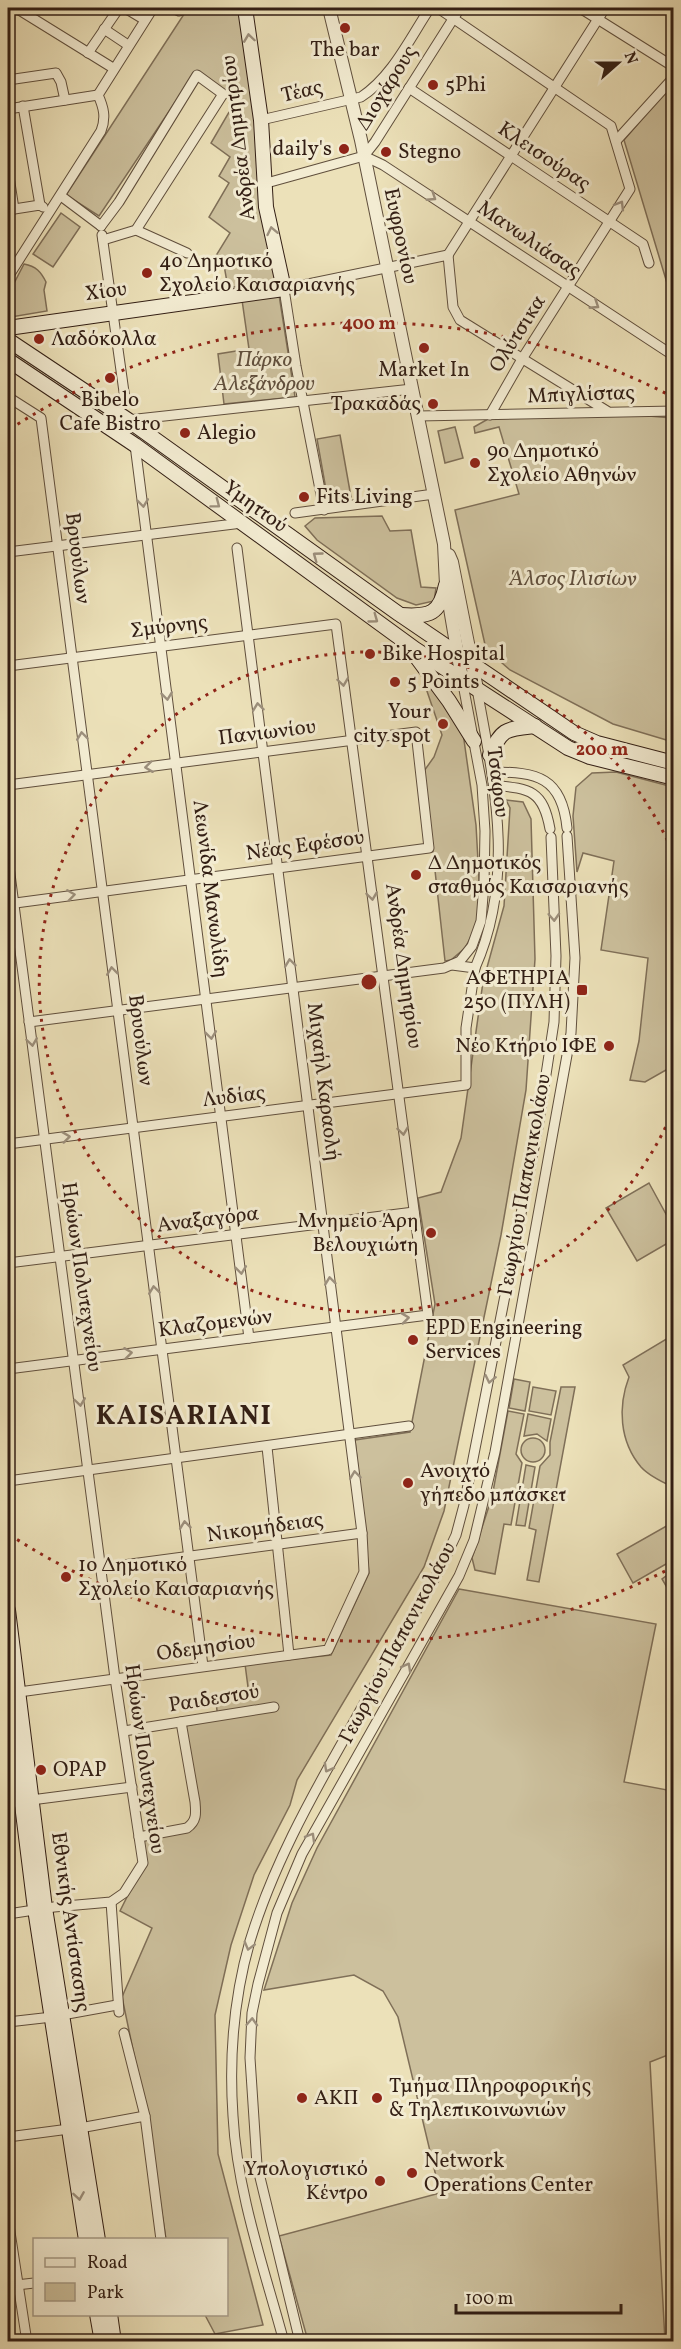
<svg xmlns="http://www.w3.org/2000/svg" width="681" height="2349" font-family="Vollkorn,serif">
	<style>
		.green { fill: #ccc09d; stroke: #7f6f58; stroke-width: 1.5 }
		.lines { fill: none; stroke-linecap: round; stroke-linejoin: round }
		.minor-casing { stroke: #604f3d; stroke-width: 11 }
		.tertiary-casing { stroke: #604f3d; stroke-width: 14 }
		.secondary-casing { stroke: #321e14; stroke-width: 16 }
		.minor { stroke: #f3ecd2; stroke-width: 9 }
		.tertiary { stroke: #f3ecd2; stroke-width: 12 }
		.secondary { stroke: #f3ecd2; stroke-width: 14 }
		.oneway { stroke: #9c8f7c }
		.ring { fill: none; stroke: #8f2418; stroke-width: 3; stroke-dasharray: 3 6 }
		.poi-dot { fill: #8f2418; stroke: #f3ecd2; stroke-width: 2 }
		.labels { text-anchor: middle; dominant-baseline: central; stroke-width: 6; stroke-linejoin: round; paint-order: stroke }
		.poi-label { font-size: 21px; fill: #321e14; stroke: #f3ecd2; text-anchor: start }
		.street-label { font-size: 21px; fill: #321e14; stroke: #f3ecd2 }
		.park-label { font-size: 21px; font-style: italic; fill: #604f3d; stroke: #f3ecd2 }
		.district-label { font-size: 27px; font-weight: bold; letter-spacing: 1.5px; fill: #321e14; stroke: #f3ecd2 }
		.centre { fill: #8f2418; stroke: #f3ecd2; stroke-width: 3 }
		.ring-label { font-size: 18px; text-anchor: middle; font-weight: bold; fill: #8f2418; stroke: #f3ecd2; stroke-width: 6; stroke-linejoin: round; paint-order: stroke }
	</style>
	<rect width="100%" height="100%" fill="#ece1b9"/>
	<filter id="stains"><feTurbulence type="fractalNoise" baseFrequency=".00333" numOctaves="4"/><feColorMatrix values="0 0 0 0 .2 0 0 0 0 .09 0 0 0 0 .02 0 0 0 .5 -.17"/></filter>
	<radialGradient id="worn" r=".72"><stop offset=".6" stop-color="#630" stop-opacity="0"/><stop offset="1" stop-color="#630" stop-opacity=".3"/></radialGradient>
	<g class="green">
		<polygon points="188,8 240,8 256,120 258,186 277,280 228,288 224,265 209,267 230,233 209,217 229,183 219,176 230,157 211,143 235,102 194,74 99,216 66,195"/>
		<polygon points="673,83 673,303 624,140"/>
		<polygon points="61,213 80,227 53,267 33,254"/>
		<path d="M24 264C36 266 41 272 46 282L44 290 47 311 11 317 8 314 9 293Z"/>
		<polygon points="279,295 295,397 224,404 218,354 249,349 242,300"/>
		<polygon points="612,413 673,418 673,742 613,724 510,670 486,649 455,510 519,494 499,427 475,433 474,427 488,419"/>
		<polygon points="455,427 463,458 445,463 438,431"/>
		<polygon points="340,435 351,497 328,501 317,439"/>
		<polygon points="382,516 390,531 411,530 421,587 436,588 434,601 416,605 397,598 317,540 305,526 315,518"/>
		<polygon points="417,662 463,733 476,825 480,897 478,916 473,933 465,948 451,960 445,961 424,771 434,757 442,735"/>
		<polygon points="616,772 673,787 673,1066 645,1082 630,1080 639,1041 648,958 601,950 614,861 583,853 577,872 573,816 576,787 592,773"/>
		<polygon points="506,800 523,802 531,819 535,959 526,1090 501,1235 444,1511 424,1567 297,1780 290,1805 254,1875 231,1945 215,2015 218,2154 263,2325 215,2334 205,2315 226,2314 226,2240 166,2239 147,2117 122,1997 152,1928 120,1911 144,1863 143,1840 194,1827 185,1726 218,1719 216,1702 249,1695 245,1664 331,1655 369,1573 355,1440 410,1432 435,1304 418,1198 441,1192 461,1138 483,982 504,906 510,808"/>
		<polygon points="649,1183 673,1227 673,1240 637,1261 606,1208"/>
		<path d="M673 1335V1487C662 1482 649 1476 641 1467 619 1441 618 1406 629 1377L623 1365Z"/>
		<polygon points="514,1379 530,1382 525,1411 509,1408"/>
		<polygon points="533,1387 556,1391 551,1415 529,1411"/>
		<polygon points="561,1387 575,1387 539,1582 527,1580 536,1530 529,1528 540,1466 550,1455 550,1442"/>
		<polygon points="508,1411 524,1414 516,1454 522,1463 511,1525 504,1524 495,1574 475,1570 472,1558 492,1497"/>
		<polygon points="528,1414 551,1419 547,1441 537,1434 524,1436"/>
		<circle cx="533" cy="1450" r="12"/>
		<polygon points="526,1465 535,1467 525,1526 516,1525"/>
		<polygon points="670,1524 673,1530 673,1560 633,1583 617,1554"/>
		<polygon points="673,1571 673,1598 662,1579"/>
		<polygon points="459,1589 656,1624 624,1782 673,1791 673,2053 650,2062 665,2341 308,2341 279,2236 440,2193 398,2017 383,1991 354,1975 264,1990 292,1903 317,1848"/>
	</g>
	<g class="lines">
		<g class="minor-casing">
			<g id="minor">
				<polyline points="16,8 113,68"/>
				<polyline points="125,8 145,20"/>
				<polyline points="173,8 179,11"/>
				<polyline points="438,8 611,126 630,189 522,359 490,415"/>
				<polyline points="580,8 674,67"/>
				<polyline points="104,29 128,45"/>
				<polyline points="88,53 119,8"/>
				<polyline points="8,80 56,73 61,82 65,100"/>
				<polyline points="409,88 643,244 649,263"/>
				<polyline points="98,95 153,8"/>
				<polyline points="23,106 40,205"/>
				<polyline points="8,109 98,95"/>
				<path d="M261 120 361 97C392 77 410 38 430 8"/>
				<polyline points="616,141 674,77"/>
				<polyline points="364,156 383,165 674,356"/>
				<polyline points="364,156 375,142 460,8"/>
				<polyline points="8,170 14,209"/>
				<polyline points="263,184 364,156"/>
				<polyline points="61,196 101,226"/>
				<polyline points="8,210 40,205 43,207"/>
				<polyline points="101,226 119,202 197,75 223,94 136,230 103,240"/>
				<polyline points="136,230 187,253"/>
				<polyline points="102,235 125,399"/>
				<polyline points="448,255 605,8"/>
				<polyline points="448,255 453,307 460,320 607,411"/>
				<path d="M8 277 101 131C106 118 104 108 98 95"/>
				<polyline points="8,397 41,418 203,1666"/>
				<polyline points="418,416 674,411"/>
				<polyline points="128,420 412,389"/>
				<polyline points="135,445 249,1338"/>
				<polyline points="8,509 8,517"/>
				<polyline points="324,510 296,366 284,289 448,255"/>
				<polyline points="295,513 434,494"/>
				<polyline points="8,552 242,523"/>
				<polyline points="8,666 336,624 428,1315 8,1369"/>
				<path d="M492 772C537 772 562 777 567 828"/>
				<polyline points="8,785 416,732 429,848 8,904"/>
				<path d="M494 785C530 789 543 790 550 829"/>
				<polyline points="8,859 115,1678 143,1863 124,1893 111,1902 54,1907 8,1914"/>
				<path d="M475 968C516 876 494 783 477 689"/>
				<polyline points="29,1022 444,968 460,961 472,946 481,921 484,884 485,831 482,785 462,679"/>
				<polyline points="8,1144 466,1085 466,1028 475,968 452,965"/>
				<polyline points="8,1263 414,1212"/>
				<polyline points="267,1447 289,1655"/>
				<polyline points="8,1481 409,1426"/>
				<polyline points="101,1568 362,1533"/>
				<polyline points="19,1692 328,1650 364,1572 362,1533 237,548"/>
				<polyline points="124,1731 274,1707"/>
				<polyline points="8,1803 132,1787"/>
				<path d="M139 1837 187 1828C197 1821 196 1813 195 1802L181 1722"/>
				<polyline points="111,1902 119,2012"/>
				<polyline points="62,2015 117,2005"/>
				<polyline points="8,2022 52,2017"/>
				<polyline points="124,2033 145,2116 161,2240"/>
				<polyline points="80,2128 145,2116"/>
				<polyline points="8,2137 69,2129"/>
				<polyline points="8,2219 27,2342"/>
				<polyline points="8,2286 34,2283"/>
				<path d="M284 2342C264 2268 237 2192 233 2116 229 2058 234 1997 250 1941 272 1868 309 1801 346 1736 377 1680 408 1625 440 1569L456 1535 464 1505 538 1127 554 1022 556 956 551 837"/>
				<polyline points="300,2342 257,2165 250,2058 252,2013 258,1984 277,1913 302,1854 459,1576 474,1540 495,1452 571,1033 575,958 567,836"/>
			</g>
		</g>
		<g class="tertiary-casing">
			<g id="tertiary">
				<polyline points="329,8 361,140 444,544 446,585 462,679"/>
				<polyline points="449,555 452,562 477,689"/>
			</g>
		</g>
		<g class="secondary-casing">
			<g id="secondary">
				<polyline points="8,328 284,289 266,207 261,120 245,8"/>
				<polyline points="8,340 128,420 399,614 574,733 597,743 674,763"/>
				<polyline points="8,360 135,445 415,649 568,748 590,757 674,778"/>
				<path d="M401 615C430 617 440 614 446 585"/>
				<polyline points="412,651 449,701 474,741"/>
				<path d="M490 755C502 728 506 729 535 726"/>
				<polyline points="8,1610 45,1908 98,2240"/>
				<polyline points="8,1692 35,1909 86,2240"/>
				<polyline points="97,2314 102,2342"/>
				<polyline points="110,2314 114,2342"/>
			</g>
		</g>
		<use href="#minor" class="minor"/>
		<use href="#tertiary" class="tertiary"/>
		<use href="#secondary" class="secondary"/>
	</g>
	<defs><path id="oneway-chevron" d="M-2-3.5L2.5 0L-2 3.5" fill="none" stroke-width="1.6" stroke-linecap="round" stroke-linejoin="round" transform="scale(1.5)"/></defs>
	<g class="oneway">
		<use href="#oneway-chevron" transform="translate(249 38) rotate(-98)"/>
		<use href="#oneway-chevron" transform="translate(432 197) rotate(33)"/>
		<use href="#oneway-chevron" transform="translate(620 205) rotate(-59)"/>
		<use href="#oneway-chevron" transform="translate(272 231) rotate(-102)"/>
		<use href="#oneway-chevron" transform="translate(595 305) rotate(33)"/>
		<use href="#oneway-chevron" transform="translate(143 503) rotate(83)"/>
		<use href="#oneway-chevron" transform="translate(216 504) rotate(37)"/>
		<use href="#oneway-chevron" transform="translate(317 556) rotate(-144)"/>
		<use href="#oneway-chevron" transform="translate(374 619) rotate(36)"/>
		<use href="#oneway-chevron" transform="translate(343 682) rotate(82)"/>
		<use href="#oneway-chevron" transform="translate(167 696) rotate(83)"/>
		<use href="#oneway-chevron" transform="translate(258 707) rotate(-97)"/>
		<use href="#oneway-chevron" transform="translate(82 736) rotate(-97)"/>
		<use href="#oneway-chevron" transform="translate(149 767) rotate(173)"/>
		<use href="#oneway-chevron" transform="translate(71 895) rotate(-8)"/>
		<use href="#oneway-chevron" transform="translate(372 896) rotate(82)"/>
		<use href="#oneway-chevron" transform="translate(554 917) rotate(87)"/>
		<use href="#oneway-chevron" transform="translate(290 963) rotate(-97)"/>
		<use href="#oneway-chevron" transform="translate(112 971) rotate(-97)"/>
		<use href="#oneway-chevron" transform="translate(211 1035) rotate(83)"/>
		<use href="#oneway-chevron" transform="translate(32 1042) rotate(82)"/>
		<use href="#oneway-chevron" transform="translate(403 1131) rotate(82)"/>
		<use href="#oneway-chevron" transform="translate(66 1137) rotate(-7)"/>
		<use href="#oneway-chevron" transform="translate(241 1270) rotate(83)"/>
		<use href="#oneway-chevron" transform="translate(330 1281) rotate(-97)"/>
		<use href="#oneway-chevron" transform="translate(154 1290) rotate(-97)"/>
		<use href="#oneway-chevron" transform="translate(405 1318) rotate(-7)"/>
		<use href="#oneway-chevron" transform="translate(128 1353) rotate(-7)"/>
		<use href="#oneway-chevron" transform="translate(490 1379) rotate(102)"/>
		<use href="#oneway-chevron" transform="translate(80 1402) rotate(82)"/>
		<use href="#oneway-chevron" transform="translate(355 1475) rotate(-97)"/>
		<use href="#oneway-chevron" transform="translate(185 1525) rotate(-97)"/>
		<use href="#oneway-chevron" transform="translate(407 1667) rotate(-61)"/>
		<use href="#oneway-chevron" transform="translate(328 1768) rotate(119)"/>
		<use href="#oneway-chevron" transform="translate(311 1837) rotate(-60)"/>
		<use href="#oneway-chevron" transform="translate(249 1946) rotate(105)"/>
		<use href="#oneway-chevron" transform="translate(252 2022) rotate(-87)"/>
		<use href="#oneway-chevron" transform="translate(79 2196) rotate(81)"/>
	</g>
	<g class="ring">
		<path d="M673 1111A330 330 0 1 1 673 853"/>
		<path d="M673 1567A659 659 0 0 1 10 1535M10 429A659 659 0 0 1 673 397"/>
	</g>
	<g class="poi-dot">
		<circle cx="345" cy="28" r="6"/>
		<circle cx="433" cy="85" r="6"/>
		<circle cx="344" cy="149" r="6"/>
		<circle cx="386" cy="152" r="6"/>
		<circle cx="147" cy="273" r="6"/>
		<circle cx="39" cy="339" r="6"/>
		<circle cx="424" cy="348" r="6"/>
		<circle cx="110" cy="378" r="6"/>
		<circle cx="433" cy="404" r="6"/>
		<circle cx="185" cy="433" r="6"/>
		<circle cx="475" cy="463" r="6"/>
		<circle cx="304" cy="497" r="6"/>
		<circle cx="370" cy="654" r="6"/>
		<circle cx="395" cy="682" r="6"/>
		<circle cx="443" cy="724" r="6"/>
		<circle cx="416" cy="875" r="6"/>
		<rect x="576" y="984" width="12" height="12" rx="3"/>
		<circle cx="609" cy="1046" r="6"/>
		<circle cx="431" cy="1233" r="6"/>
		<circle cx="413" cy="1340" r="6"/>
		<circle cx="408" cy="1483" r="6"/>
		<circle cx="66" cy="1577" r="6"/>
		<circle cx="41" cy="1770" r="6"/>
		<circle cx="302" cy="2098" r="6"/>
		<circle cx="377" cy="2098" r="6"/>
		<circle cx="412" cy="2173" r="6"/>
		<circle cx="380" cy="2181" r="6"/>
	</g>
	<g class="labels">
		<g class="poi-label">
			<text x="345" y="50" text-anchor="middle">The bar</text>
			<text x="445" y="85">5Phi</text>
			<text x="332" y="149" text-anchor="end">daily's</text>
			<text x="398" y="152">Stegno</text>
			<text x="159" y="261">4ο Δημοτικό<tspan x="159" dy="24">Σχολείο Καισαριανής</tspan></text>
			<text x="51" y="339">Λαδόκολλα</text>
			<text x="424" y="370" text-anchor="middle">Market In</text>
			<text x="110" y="400" text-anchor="middle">Bibelo<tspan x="110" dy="24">Cafe Bistro</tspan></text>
			<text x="421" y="404" text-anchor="end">Τρακαδάς</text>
			<text x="197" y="433">Alegio</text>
			<text x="487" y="451">9ο Δημοτικό<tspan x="487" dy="24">Σχολείο Αθηνών</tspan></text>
			<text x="316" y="497">Fits Living</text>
			<text x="382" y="654">Bike Hospital</text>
			<text x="407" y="682">5 Points</text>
			<text x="431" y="712" text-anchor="end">Your<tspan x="431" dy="24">city spot</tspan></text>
			<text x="428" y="863">Δ Δημοτικός<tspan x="428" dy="24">σταθμός Καισαριανής</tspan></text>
			<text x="570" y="978" text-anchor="end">ΑΦΕΤΗΡΙΑ<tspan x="570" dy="24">250 (ΠΥΛΗ)</tspan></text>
			<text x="597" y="1046" text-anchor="end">Νέο Κτήριο ΙΦΕ</text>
			<text x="419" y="1221" text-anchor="end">Μνημείο Άρη<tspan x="419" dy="24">Βελουχιώτη</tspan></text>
			<text x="425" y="1328">EPD Engineering<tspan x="425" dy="24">Services</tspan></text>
			<text x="420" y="1471">Ανοιχτό<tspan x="420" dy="24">γήπεδο μπάσκετ</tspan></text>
			<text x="78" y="1565">1ο Δημοτικό<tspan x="78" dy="24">Σχολείο Καισαριανής</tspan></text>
			<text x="53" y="1770">OPAP</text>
			<text x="389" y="2086">Τμήμα Πληροφορικής<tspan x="389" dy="24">&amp; Τηλεπικοινωνιών</tspan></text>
			<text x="314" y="2098">ΑΚΠ</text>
			<text x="424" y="2161">Network<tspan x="424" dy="24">Operations Center</tspan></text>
			<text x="368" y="2169" text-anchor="end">Υπολογιστικό<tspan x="368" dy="24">Κέντρο</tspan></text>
		</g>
		<g class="street-label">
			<text transform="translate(387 88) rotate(-58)">Διοχάρους</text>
			<text transform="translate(302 92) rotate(-13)">Τέας</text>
			<text transform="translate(239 138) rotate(-97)">Ανδρέα Δημητρίου</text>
			<text transform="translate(544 157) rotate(34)">Κλεισούρας</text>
			<text transform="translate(400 236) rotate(78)">Ευφρονίου</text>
			<text transform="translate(529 240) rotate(34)">Μανωλιάσας</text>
			<text transform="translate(106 292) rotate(-8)">Χίου</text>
			<text transform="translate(518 334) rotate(-58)">Ολύτσικα</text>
			<text transform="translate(581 395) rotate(-2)">Μπιγλίστας</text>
			<text transform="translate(255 507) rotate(36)">Υμηττού</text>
			<text transform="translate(77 558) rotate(83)">Βρυούλων</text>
			<text transform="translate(169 627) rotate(-7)">Σμύρνης</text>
			<text transform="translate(267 733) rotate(-7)">Πανιωνίου</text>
			<text transform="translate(497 782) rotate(83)">Τσάφου</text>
			<text transform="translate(305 846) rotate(-8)">Νέας Εφέσου</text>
			<text transform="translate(210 889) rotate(83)">Λεωνίδα Μανωλίδη</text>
			<text transform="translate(403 966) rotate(82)">Ανδρέα Δημητρίου</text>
			<text transform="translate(140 1040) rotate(83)">Βρυούλων</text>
			<text transform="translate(323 1082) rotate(83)">Μιχαήλ Καραολή</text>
			<text transform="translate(234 1097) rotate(-7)">Λυδίας</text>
			<text transform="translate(525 1185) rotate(-80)">Γεωργίου Παπανικολάου</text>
			<text transform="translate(208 1220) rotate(-7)">Αναξαγόρα</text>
			<text transform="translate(81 1277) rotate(82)">Ηρώων Πολυτεχνείου</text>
			<text transform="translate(215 1324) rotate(-7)">Κλαζομενών</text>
			<text transform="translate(265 1528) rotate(-8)">Νικομήδειας</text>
			<text transform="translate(398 1643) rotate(-62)">Γεωργίου Παπανικολάου</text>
			<text transform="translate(206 1648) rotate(-8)">Οδεμησίου</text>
			<text transform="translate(214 1699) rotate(-9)">Ραιδεστού</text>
			<text transform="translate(144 1759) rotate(82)">Ηρώων Πολυτεχνείου</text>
			<text transform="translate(70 1922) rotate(82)">Εθνικής Αντίστασης</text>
		</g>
		<g class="park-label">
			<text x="264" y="360">Πάρκο<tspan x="264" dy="24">Αλεξάνδρου</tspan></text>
			<text x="573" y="579">Άλσος Ιλισίων</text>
		</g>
		<g class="district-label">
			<text x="184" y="1417">KAISARIANI</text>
		</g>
	</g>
	<circle cx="369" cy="982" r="9" class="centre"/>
	<g class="ring-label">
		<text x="369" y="329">400 m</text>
		<text x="602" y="755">200 m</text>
	</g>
	<rect width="681" height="2349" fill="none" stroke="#ece1b9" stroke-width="30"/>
	<rect x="9" y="9" width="663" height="2331" fill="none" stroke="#321e14" stroke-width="3"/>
	<rect x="15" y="15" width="651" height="2319" fill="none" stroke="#321e14" stroke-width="1.5"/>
	<rect x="33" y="2238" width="195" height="78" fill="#f3ecd2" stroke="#a69a86" stroke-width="1.5"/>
	<rect x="45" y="2258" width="30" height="9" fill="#f3ecd2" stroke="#a69a86" stroke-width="1.5"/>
	<text x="87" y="2268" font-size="18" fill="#321e14">Road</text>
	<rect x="45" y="2283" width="30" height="18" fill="#ccc09d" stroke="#a69a86" stroke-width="1.5"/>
	<text x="87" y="2298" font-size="18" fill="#321e14">Park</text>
	<g transform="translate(618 63) rotate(69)" stroke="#f3ecd2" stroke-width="4.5" paint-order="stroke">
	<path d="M0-4.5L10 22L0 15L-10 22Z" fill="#321e14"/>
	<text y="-9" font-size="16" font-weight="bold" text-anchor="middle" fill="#321e14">N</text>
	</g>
	<path d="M456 2304v9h165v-9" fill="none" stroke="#321e14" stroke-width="3"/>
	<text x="465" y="2304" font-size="18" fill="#321e14" stroke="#f3ecd2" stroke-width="4.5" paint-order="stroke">100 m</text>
	<rect width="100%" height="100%" filter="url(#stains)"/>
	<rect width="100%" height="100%" fill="url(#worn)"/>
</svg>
